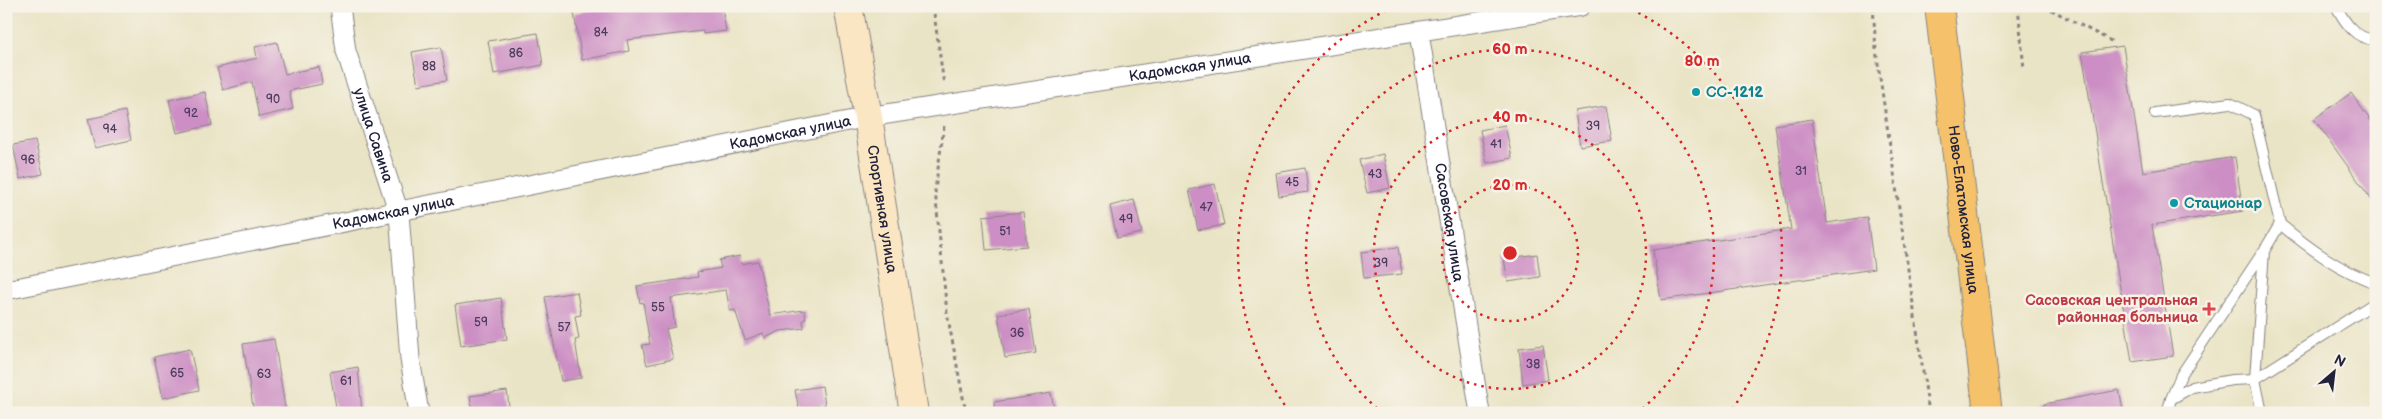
<svg xmlns="http://www.w3.org/2000/svg" width="2382" height="419" font-family="'Balsamiq Sans',sans-serif">
	<style>
		.building { fill: #cc8ec4 }
		.lines { fill: none; stroke-linecap: round; stroke-linejoin: round }
		.lane-casing { stroke: #868380; stroke-width: 12 }
		.street-casing { stroke: #868380; stroke-width: 21 }
		.secondary-casing { stroke: #868380; stroke-width: 30 }
		.primary-casing { stroke: #868380; stroke-width: 30 }
		.path { stroke: #868380; stroke-width: 3; stroke-dasharray: 4 4; stroke-linecap: butt }
		.lane { stroke: #fff; stroke-width: 10 }
		.street { stroke: #fff; stroke-width: 19 }
		.secondary { stroke: #fbe6c4; stroke-width: 28 }
		.primary { stroke: #f5c16b; stroke-width: 28 }
		.ring { fill: none; stroke: #d62828; stroke-width: 2.5; stroke-dasharray: 2.5 5 }
		.culture-dot { fill: #0f9aa8; stroke: #f7f3e8; stroke-width: 2 }
		.health-dot { fill: #e0444e; stroke: #f7f3e8; stroke-width: 2 }
		.labels { text-anchor: middle; dominant-baseline: central; stroke-width: 5; stroke-linejoin: round; paint-order: stroke }
		.number-label { font-size: 12px; fill: #4c3d5d }
		.street-label { font-size: 15px; fill: #22223b; stroke: #f7f3e8 }
		.culture-label { font-size: 15px; font-weight: bold; fill: #0d838f; stroke: #f7f3e8; text-anchor: start }
		.health-label { font-size: 15px; font-weight: bold; fill: #be3a42; stroke: #f7f3e8; text-anchor: end }
		.centre { fill: #d62828; stroke: #f7f3e8; stroke-width: 2.5 }
		.ring-label { font-size: 15px; text-anchor: middle; font-weight: bold; fill: #d62828; stroke: #f7f3e8; stroke-width: 5; stroke-linejoin: round; paint-order: stroke }
	</style>
	<rect width="100%" height="100%" fill="#f7f3e8"/>
	<filter id="ink" filterUnits="userSpaceOnUse"><feTurbulence type="fractalNoise" baseFrequency=".02" numOctaves="2"/><feDisplacementMap in="SourceGraphic" scale="10" xChannelSelector="R" yChannelSelector="G"/><feConvolveMatrix kernelMatrix="1 2 1 2 8 2 1 2 1" color-interpolation-filters="sRGB"/></filter>
	<filter id="wash" filterUnits="userSpaceOnUse"><feTurbulence type="fractalNoise" baseFrequency=".0096" numOctaves="4" result="noise"/><feDisplacementMap in="SourceGraphic" scale="20" xChannelSelector="R" yChannelSelector="G"/><feGaussianBlur stdDeviation="1.12" result="paint"/><feColorMatrix in="noise" values="0 0 0 0 0 0 0 0 0 0 0 0 0 0 0 0 0 1.4 0 .05"/><feComposite in="paint" operator="in"/></filter>
	<g filter="url(#wash)">
		<rect width="100%" height="100%" fill="#eae4c6"/>
		<g id="blocks">
			<g class="building">
				<polygon points="611,6 677,6 677,10 722,6 726,31 703,34 703,31 627,40 629,51 582,60 574,13"/>
				<polygon points="538,33 543,65 494,74 488,41"/>
				<polygon points="277,42 285,74 319,67 322,84 289,91 293,109 259,117 252,82 223,90 217,68 257,58 255,47"/>
				<polygon points="2123,46 2143,172 2235,157 2243,211 2152,225 2173,356 2132,362 2082,52"/>
				<polygon points="441,47 447,80 418,85 412,52"/>
				<polygon points="205,92 212,125 177,133 169,100"/>
				<polygon points="2351,93 2376,128 2376,206 2314,119"/>
				<polygon points="1606,106 1612,141 1580,146 1575,111"/>
				<polygon points="125,111 131,140 95,148 88,119"/>
				<polygon points="1812,119 1827,223 1867,217 1874,269 1661,300 1653,250 1791,229 1775,125"/>
				<polygon points="1505,125 1512,158 1487,163 1480,130"/>
				<polygon points="35,141 43,174 20,179 13,145"/>
				<polygon points="1383,154 1390,188 1367,193 1359,160"/>
				<polygon points="1305,168 1308,192 1279,196 1276,173"/>
				<polygon points="1215,184 1224,225 1198,230 1189,190"/>
				<polygon points="1134,200 1142,233 1117,238 1110,206"/>
				<polygon points="1023,212 1027,246 986,250 983,216"/>
				<polygon points="1398,247 1402,274 1364,278 1361,252"/>
				<polygon points="1537,254 1540,277 1508,282 1504,259"/>
				<polygon points="740,256 741,264 758,261 770,315 804,310 806,318 803,320 804,328 780,331 765,338 763,333 745,340 735,310 730,311 726,290 671,298 675,327 666,329 673,359 647,365 642,345 650,344 643,302 640,303 637,286 698,277 697,272 721,268 719,260"/>
				<polygon points="577,292 581,315 575,316 579,339 575,340 581,378 561,381 545,297"/>
				<polygon points="501,298 507,339 461,346 455,305"/>
				<polygon points="1029,309 1036,353 1005,358 998,314"/>
				<polygon points="274,339 286,413 254,413 243,344"/>
				<polygon points="1543,345 1548,380 1523,384 1519,348"/>
				<polygon points="190,349 199,390 163,398 154,357"/>
				<polygon points="358,367 362,413 337,413 330,372"/>
				<polygon points="822,386 825,405 799,409 795,390"/>
				<polygon points="2119,390 2123,410 2111,413 2045,413 2044,404"/>
				<polygon points="507,391 510,413 473,413 470,396"/>
				<polygon points="1051,393 1055,413 995,413 994,402"/>
			</g>
		</g>
	</g>
	<g filter="url(#ink)">
		<use href="#blocks" fill-opacity="0" stroke="#868380" stroke-width="1"/>
		<g class="lines">
			<g class="lane-casing">
				<g id="lane">
					<path d="M2336 6C2344 21 2356 41 2376 39"/>
					<polyline points="2155,113 2230,103 2254,115 2280,224 2264,251 2255,379 2232,380 2192,387 2171,399 2167,413"/>
					<path d="M2280 224C2309 248 2340 271 2376 283"/>
					<polyline points="2171,399 2181,375 2263,252"/>
					<polyline points="2262,413 2255,379 2376,302"/>
				</g>
			</g>
			<g class="street-casing">
				<g id="street">
					<path id="s1" d="M340 6 346 51 399 213 410 359 419 413"/>
					<path id="s2" d="M1419 33 1480 413"/>
					<path id="s3" d="M6 290 868 117 1581 6"/>
				</g>
			</g>
			<g class="secondary-casing">
				<g id="secondary">
					<path id="s4" d="M848 6 868 117 914 413"/>
				</g>
			</g>
			<g class="primary-casing">
				<g id="primary">
					<path id="s5" d="M1939 6 1988 413"/>
				</g>
			</g>
			<g class="path">
				<polyline points="933,6 944,85"/>
				<polyline points="1873,6 1876,50 1929,413"/>
				<polyline points="2018,6 2024,69"/>
				<polyline points="2044,6 2113,42"/>
				<polyline points="944,126 935,190 947,313 966,413"/>
			</g>
			<use href="#lane" class="lane"/>
			<use href="#street" class="street"/>
			<use href="#secondary" class="secondary"/>
			<use href="#primary" class="primary"/>
		</g>
	</g>
	<g class="ring">
		<circle cx="1510" cy="253" r="68"/>
		<circle cx="1510" cy="253" r="136"/>
		<path d="M1383 413A204 204 0 1 1 1637 413"/>
		<path d="M1289 411A272 272 0 0 1 1395 6M1625 6A272 272 0 0 1 1731 411"/>
	</g>
	<g class="culture-dot">
		<circle cx="1696" cy="92" r="5"/>
		<circle cx="2174" cy="203" r="5"/>
	</g>
	<path class="health-dot" d="M2206.5 301.5h5v5h5v5h-5v5h-5v-5h-5v-5h5z"/>
	<g class="labels">
		<g class="number-label">
			<text x="601" y="32">84</text>
			<text x="516" y="53">86</text>
			<text x="429" y="66">88</text>
			<text x="273" y="99">90</text>
			<text x="191" y="113">92</text>
			<text x="1593" y="126">39</text>
			<text x="110" y="129">94</text>
			<text x="1496" y="144">41</text>
			<text x="28" y="160">96</text>
			<text x="1801" y="171">31</text>
			<text x="1375" y="174">43</text>
			<text x="1292" y="182">45</text>
			<text x="1206" y="207">47</text>
			<text x="1126" y="219">49</text>
			<text x="1005" y="231">51</text>
			<text x="1381" y="263">39</text>
			<text x="658" y="307">55</text>
			<text x="481" y="322">59</text>
			<text x="564" y="327">57</text>
			<text x="1017" y="333">36</text>
			<text x="1533" y="364">38</text>
			<text x="177" y="373">65</text>
			<text x="264" y="374">63</text>
			<text x="346" y="381">61</text>
		</g>
		<g class="street-label">
			<text stroke="none"><textPath href="#s3" startOffset="1205">Кадомская улица</textPath></text>
			<text stroke="none"><textPath href="#s3" startOffset="800">Кадомская улица</textPath></text>
			<text stroke="none"><textPath href="#s1" startOffset="134">улица Савина</textPath></text>
			<text stroke="none"><textPath href="#s4" startOffset="206">Спортивная улица</textPath></text>
			<text stroke="none"><textPath href="#s5" startOffset="205">Ново-Елатомская улица</textPath></text>
			<text stroke="none"><textPath href="#s3" startOffset="395">Кадомская улица</textPath></text>
			<text stroke="none"><textPath href="#s2" startOffset="192">Сасовская улица</textPath></text>
		</g>
		<g class="culture-label">
			<text x="1706" y="92">СС-1212</text>
			<text x="2184" y="203">Стационар</text>
		</g>
		<g class="health-label">
			<text x="2198" y="300">Сасовская центральная<tspan x="2198" dy="17">районная больница</tspan></text>
		</g>
	</g>
	<circle cx="1510" cy="253" r="8" class="centre"/>
	<g class="ring-label">
		<text x="1510" y="54">60 m</text>
		<text x="1702" y="66">80 m</text>
		<text x="1510" y="122">40 m</text>
		<text x="1510" y="190">20 m</text>
	</g>
	<rect width="2382" height="419" fill="none" stroke="#f7f3e8" stroke-width="25"/>
	<g transform="translate(2334 372) rotate(28)" stroke="#f7f3e8" stroke-width="4" paint-order="stroke">
	<path d="M0-4L9 19L0 12L-9 19Z" fill="#22223b"/>
	<text y="-8" font-size="14" font-weight="bold" text-anchor="middle" fill="#22223b">N</text>
	</g>
</svg>
